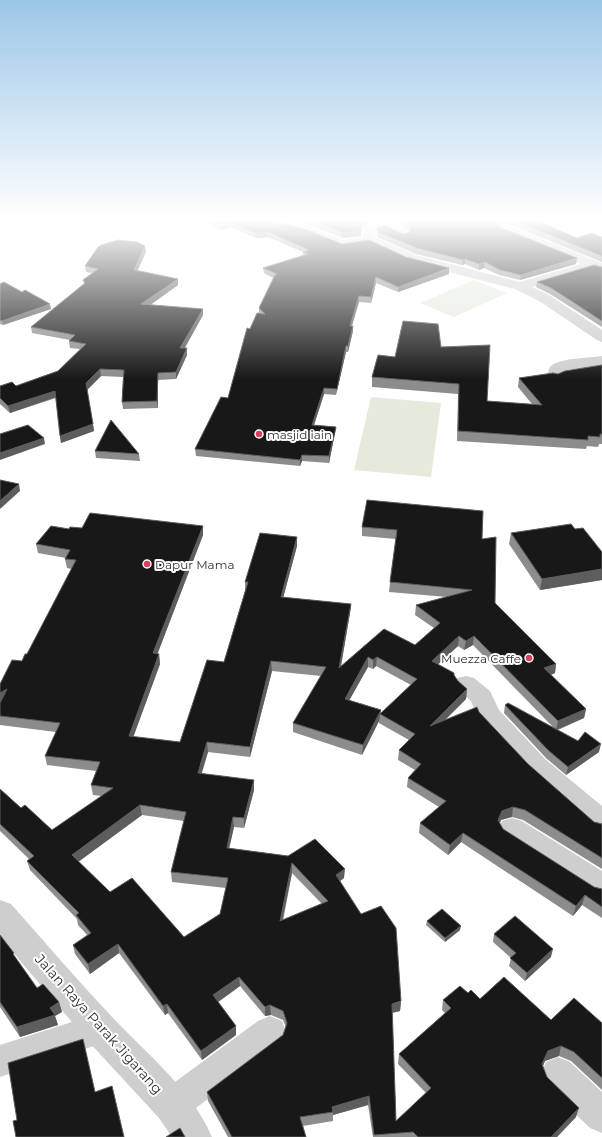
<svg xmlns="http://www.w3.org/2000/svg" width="602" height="1137" font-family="Montserrat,sans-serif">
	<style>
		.green { fill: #e5eadd }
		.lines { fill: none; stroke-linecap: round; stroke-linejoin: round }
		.minor { fill: #cecece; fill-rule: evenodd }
		.tertiary { fill: #cecece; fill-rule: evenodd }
		.wall { fill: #8c8c8c; fill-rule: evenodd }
		.shaded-wall { fill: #5d5d5d }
		.building { fill: #181818; stroke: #5d5d5d; fill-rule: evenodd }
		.poi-dot { fill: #da415d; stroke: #fff; stroke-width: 1.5 }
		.labels { text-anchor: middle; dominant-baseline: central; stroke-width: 4; stroke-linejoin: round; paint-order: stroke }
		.poi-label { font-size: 12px; fill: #313131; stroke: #fff; text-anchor: start }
		.near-street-label { font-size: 14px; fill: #313131; stroke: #fff }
	</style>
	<rect width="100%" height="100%" fill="#fff"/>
	<g class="green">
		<polygon points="474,280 507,293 454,317 420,303"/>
		<polygon points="371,397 441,403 431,477 354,470"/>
	</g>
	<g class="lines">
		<g class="minor">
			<polygon points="256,219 280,219 309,226 343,240 363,237 362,230 364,227 376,223 372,219 387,219 407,231 409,234 407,237 403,238 385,228 375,232 376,238 416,255 520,282 581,264 499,231 497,228 499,225 507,225 602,263 602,272 593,269 532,287 549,295 602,330 602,342 597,340 539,301 515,289 406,261 369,244 342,248 305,233 258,222"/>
			<path d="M602 356V366L567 370 565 372 562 380 556 382 550 380 548 377C548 373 548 368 552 365 562 358 589 358 602 356Z"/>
			<polygon points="466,676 474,678 490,691 499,710 545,759 602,806 602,833 592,830 527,773 508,751 479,721 471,701 458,690 454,684 458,678"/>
			<polygon points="512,818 522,821 602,871 602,898 592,895 502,837 498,829 502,821"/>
			<polygon points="100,1013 112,1018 116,1029 112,1040 0,1077 0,1045"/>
			<polygon points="270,1016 282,1021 286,1032 282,1043 184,1117 172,1122 160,1117 155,1105 160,1093 258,1021"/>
			<polygon points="558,1057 570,1062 602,1092 602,1133 590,1128 546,1086 541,1074 546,1062"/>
		</g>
		<path class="tertiary" d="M0 900 11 904C45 942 78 981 113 1018 147 1054 193 1091 212 1137H172L159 1118 88 1041 0 937Z"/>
	</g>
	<g class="wall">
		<polygon points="198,219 262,219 342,244 406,257 449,268 449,274 398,292 376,283 371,303 359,302 352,326 353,331 348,352 346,352 336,395 324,394 314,425 336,427 335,433 329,463 302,461 300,466 196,456 195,449 228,398 250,329 259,313 259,308 273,278 264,273 263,268 303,255 303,252 268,237 256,238 230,227 221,230"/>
		<polygon points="288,219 373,219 373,222 363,226 361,229 361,236 343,238 310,225"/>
		<polygon points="390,219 534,219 577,238 602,237 602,262 508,224 499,224 498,226 499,227 576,264 520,280 499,275 484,268 479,270 465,264 462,265 416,254 377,237 377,228 403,234 408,233 409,232 408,230"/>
		<polygon points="145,246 146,252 137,270 178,279 178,285 150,305 203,315 185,348 187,355 176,379 158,380 158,408 123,409 122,402 123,377 101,376 87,390 94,431 61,443 56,398 10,413 0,404 0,386 16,386 58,371 80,349 70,348 69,341 70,340 32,333 31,327 84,284 83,280 92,273 86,272 85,266"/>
		<polygon points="602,267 602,327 550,294 536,287 537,282"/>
		<polygon points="0,284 51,309 3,325 0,324"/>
		<polygon points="441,347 487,401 532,404 518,387 519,378 558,374 602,365 602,444 599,444 598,447 587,446 586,449 457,441 458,394 372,387 372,377 395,357"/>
		<polygon points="95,451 139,454 140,461 96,458"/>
		<path d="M367 500 482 539 495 603 556 664 555 673 551 675 586 709 584 718 558 730 599 752 566 775 546 758 504 713 505 705 553 727 473 645 464 650 458 646 438 664 454 676 458 681 467 689 466 699 445 720 479 712 528 764 594 822 602 824V869L523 820 512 817 501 820 500 823 503 829 594 887 602 889V918L582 905 573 916 461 842 448 855 419 833 420 823 439 807 407 787 408 778 415 770 398 760 399 750 409 740 379 723V721L362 755 293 732V723L321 676 272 671 250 757 208 752 201 774 254 790 244 828 234 827 229 848 288 856 344 878 340 881 401 1001 400 1011 392 1013 396 1121 426 1093 398 1064 399 1054 445 1013 442 1010 443 1000 468 993 480 999 551 1020 602 1023V1090L571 1061 559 1056 545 1061 543 1066 547 1077 576 1117 557 1137H373L368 1105 333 1115V1121L303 1126 306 1137H228L208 1101 207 1092 283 1035 286 1027 283 1020 271 1015 265 1016 240 986 218 1002 236 1026V1035L202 1060 168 1013 165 1015 119 953 90 974 75 954 73 945 87 935 78 925 77 919 30 870 27 861 29 859 0 831V789L21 808 52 830 102 796 93 795 91 785 96 771 47 765 45 756 56 732 0 725V684L22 661 27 654 72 569 67 568 65 559 66 558 38 553 36 544 69 529 82 528 203 535 157 654H159L160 664 133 737 180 742 224 662 245 591V582L297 537V546L283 597 351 604 350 613 341 666 384 629 415 645 434 628 415 615 416 605 447 597 389 592 390 582 396 539 362 536V527ZM376 666 411 685 381 713V710L349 700 368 667 373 669ZM142 815 184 821 171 872 172 882 226 888 220 914 184 937 110 892 78 862ZM292 873 322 904 283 921Z"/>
		<polygon points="575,529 602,552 602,580 540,590 509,544 511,533"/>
		<polygon points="427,921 460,930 445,942 426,925"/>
		<polygon points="494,934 551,957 525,981 509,966 511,958 493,942"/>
		<polygon points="0,935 37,988 59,1002 62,1012 55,1016 58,1025 20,1037 0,1007"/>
	</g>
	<g class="shaded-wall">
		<polygon points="368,219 373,219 373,222 363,226 361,230 361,225 363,221"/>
		<polygon points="499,219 499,224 496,229 496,224"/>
		<polygon points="230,222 230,227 221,230 221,224"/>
		<polygon points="361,231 361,236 343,238 343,233"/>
		<polygon points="268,232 268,237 256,238 255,233"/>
		<polygon points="145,246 146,252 135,276 134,270"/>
		<polygon points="577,258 576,264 520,280 521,275"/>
		<polygon points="465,259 465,264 462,265 463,260"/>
		<polygon points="485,262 484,268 479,270 479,264"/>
		<polygon points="449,268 449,274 398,292 398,287"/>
		<polygon points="376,277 376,283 371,303 371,297"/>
		<polygon points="178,279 178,285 142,311 141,304"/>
		<polygon points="359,296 359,302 350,331 350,326"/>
		<polygon points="50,304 51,309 3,325 2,321"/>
		<polygon points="203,309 203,315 181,354 180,348"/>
		<polygon points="353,326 353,331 348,352 348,346"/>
		<polygon points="346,346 346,352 336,395 337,389"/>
		<polygon points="187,348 187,355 176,379 176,372"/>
		<polygon points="100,369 101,376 87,390 86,383"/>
		<polygon points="158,373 158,408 157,401"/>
		<polygon points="324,388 324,394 312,431 312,425"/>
		<polygon points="55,391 56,397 10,413 8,406"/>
		<polygon points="93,424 94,431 61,443 60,436"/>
		<polygon points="336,427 335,433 329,463 329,456"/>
		<polygon points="44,438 45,444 0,460 0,453"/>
		<polygon points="302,455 302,461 300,466 300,460"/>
		<polygon points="19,484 20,491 0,509 0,501"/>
		<polygon points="203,526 203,535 154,663 153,653"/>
		<polygon points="297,537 297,546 281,606 281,597"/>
		<polygon points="602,569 602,580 540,590 542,579"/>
		<polygon points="351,604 350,613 339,677 339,668"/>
		<polygon points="459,636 458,646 431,671 432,661"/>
		<polygon points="474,636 473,645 464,650 466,641"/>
		<polygon points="159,654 160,664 130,746 129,736"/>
		<polygon points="368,657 368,667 345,708 345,699"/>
		<polygon points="377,657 376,666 373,669 373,660"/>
		<polygon points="271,661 272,671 250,757 250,747"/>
		<polygon points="556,664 555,673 543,678 544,668"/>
		<polygon points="7,689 0,704 0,693"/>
		<polygon points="467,689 466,699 429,736 430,726"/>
		<polygon points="586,709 584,718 556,730 558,721"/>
		<polygon points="381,710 379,721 362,755 363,745"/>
		<polygon points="207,742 208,752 199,783 198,773"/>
		<polygon points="601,744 599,752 566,775 568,767"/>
		<polygon points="254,780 254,790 244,828 244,818"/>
		<polygon points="140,805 142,815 74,865 72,855"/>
		<polygon points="513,807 512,817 501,820 497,830 498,820 502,811"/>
		<polygon points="233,817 234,827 227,858 227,848"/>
		<polygon points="463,833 461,842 448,855 450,845"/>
		<polygon points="292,863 292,873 280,931 280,921"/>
		<polygon points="345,869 344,878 336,884 336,875"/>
		<polygon points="585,895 582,905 573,916 576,906"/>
		<polygon points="461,926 460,930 445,942 445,938"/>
		<polygon points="118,944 119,953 90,974 88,964"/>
		<polygon points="553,949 551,957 525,981 527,973"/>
		<polygon points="239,977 240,986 214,1005 213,995"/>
		<polygon points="401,1001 400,1011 391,1013 392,1004"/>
		<polygon points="59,1002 62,1012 55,1016 58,1025 20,1037 17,1027"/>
		<polygon points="167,1004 168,1013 165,1015 163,1006"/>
		<polygon points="270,1005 271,1015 265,1016 265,1007"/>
		<polygon points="236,1026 236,1035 202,1060 201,1051"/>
		<polygon points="561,1046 559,1056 545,1061 540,1073 542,1064 548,1051"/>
		<polygon points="369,1096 368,1105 333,1115 332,1107"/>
		<polygon points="579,1108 576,1117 557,1137 551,1137"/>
	</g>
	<g class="building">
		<polygon points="210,219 262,219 305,229 342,244 369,240 406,257 449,268 398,287 376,277 371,297 359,296 350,326 353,326 348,346 346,346 337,389 324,388 312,425 336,427 329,456 302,455 300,460 195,449 221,397 228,398 247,328 250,329 257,313 265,314 259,308 275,275 277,274 263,268 308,254 303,252 309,250 268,232 255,233 230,222 221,224"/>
		<polygon points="309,219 368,219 363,221 361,225 361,231 343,233"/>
		<polygon points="399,219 499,219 496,224 499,227 577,258 521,275 500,270 485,262 479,264 465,259 463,260 417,248 378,232 377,228 385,225 403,234 408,233 411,230 408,225"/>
		<polygon points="510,219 534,219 577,238 591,233 602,237 602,256"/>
		<polygon points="118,240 137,242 145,246 134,270 178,279 141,304 203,309 180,348 187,348 176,372 158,373 157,401 122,402 124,370 100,369 86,383 93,424 60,436 55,391 8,406 0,398 0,386 12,382 16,386 58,371 86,344 69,341 75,335 31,327 85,283 83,280 98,269 85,266 98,247 101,245"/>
		<polygon points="594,265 602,267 602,321 551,288 537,282"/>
		<polygon points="4,282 22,292 25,290 50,304 2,321 0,320 0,284"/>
		<polygon points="403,321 438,324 441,347 490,345 487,401 542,405 519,378 553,373 558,374 565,371 602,365 602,434 600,434 600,437 588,436 588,440 458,431 459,384 372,377 378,355 395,357"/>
		<polygon points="111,420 139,454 95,451"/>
		<polygon points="28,425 44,438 0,453 0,434"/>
		<polygon points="0,480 19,484 0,501"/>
		<path d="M367 500 483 511 482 539 496 537 495 603 556 664 544 668 586 709 558 721 474 636 466 641 459 636 432 661 454 673V675L458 681 467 689 430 726 477 707 479 712 528 764 594 822 602 824V858L525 810 513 807 502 811 498 820 503 829 594 887 602 889V907L585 895 576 906 463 833 450 845 420 823 446 801 408 778 421 764 399 750 415 734 380 714 417 679 377 657 373 660 368 657 345 699 381 710 363 745 293 723 326 667 271 661 250 747 207 742 198 773 254 780 244 818 233 817 227 848 288 856 315 839 345 869 336 875 361 914 381 906 396 928 401 1001 392 1004 396 1121 431 1088 399 1054 451 1008 443 1000 460 986 468 993 471 990 480 999 504 977 551 1020 574 998 602 1023V1078L574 1052 561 1046 548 1051 542 1064 547 1077 579 1108 551 1137H418L413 1132 374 1135 369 1096 332 1107 333 1112 300 1117 306 1137H232L207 1092 283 1035 287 1023 283 1011 270 1005 265 1007 239 977 213 995 236 1026 201 1051 167 1004 163 1006 118 944 88 964 73 945 91 933 76 915 79 913 27 861 34 856 0 824V789L21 808 25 805 52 830 113 788 91 785 100 762 45 756 60 723 0 716V703L7 689 0 693V684L12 660 22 661 25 654H27L76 560 65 559 70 550 36 544 51 526 69 529 70 527 82 528 90 513 203 526 153 653 159 654 129 736 180 742 207 660 224 662 248 582H245L260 533 297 537 281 597 351 604 339 668 384 629 415 645 440 623 416 605 472 590 390 582 397 530 362 527ZM140 805 186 812 171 872 228 878 220 914 184 937 132 878 110 892 72 855ZM292 863 328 901 280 921Z"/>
		<polygon points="571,524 575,529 583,528 602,552 602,569 542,579 511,533"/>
		<polygon points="508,703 578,741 585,732 601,744 568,767 548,750 505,705"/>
		<polygon points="442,909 461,926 445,938 427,921"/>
		<polygon points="515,916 553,949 527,973 510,958 516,953 494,934"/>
		<polygon points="0,935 14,953 13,954 37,988 43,984 59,1002 50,1008 55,1015 17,1027 0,1002"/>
		<polygon points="83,1039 95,1092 112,1086 124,1137 16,1137 13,1121 17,1120 8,1063"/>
		<polygon points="180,1128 185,1137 166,1137"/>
	</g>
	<linearGradient id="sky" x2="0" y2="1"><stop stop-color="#9cc6e8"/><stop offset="0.58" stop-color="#fff"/><stop offset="1" stop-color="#fff" stop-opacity="0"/></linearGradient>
	<rect width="602" height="379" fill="url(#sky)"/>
	<g class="poi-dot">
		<circle cx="259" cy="434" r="4"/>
		<circle cx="147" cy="564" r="4"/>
		<circle cx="529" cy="658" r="4"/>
	</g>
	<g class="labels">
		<g class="poi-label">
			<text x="267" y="434">masjid iain</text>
			<text x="155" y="564">Dapur Mama</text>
			<text x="521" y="658" text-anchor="end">Muezza Caffe</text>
		</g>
		<g class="near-street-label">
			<text transform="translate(99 1024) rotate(48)">Jalan Raya Parak Jigarang</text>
		</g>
	</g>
</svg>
